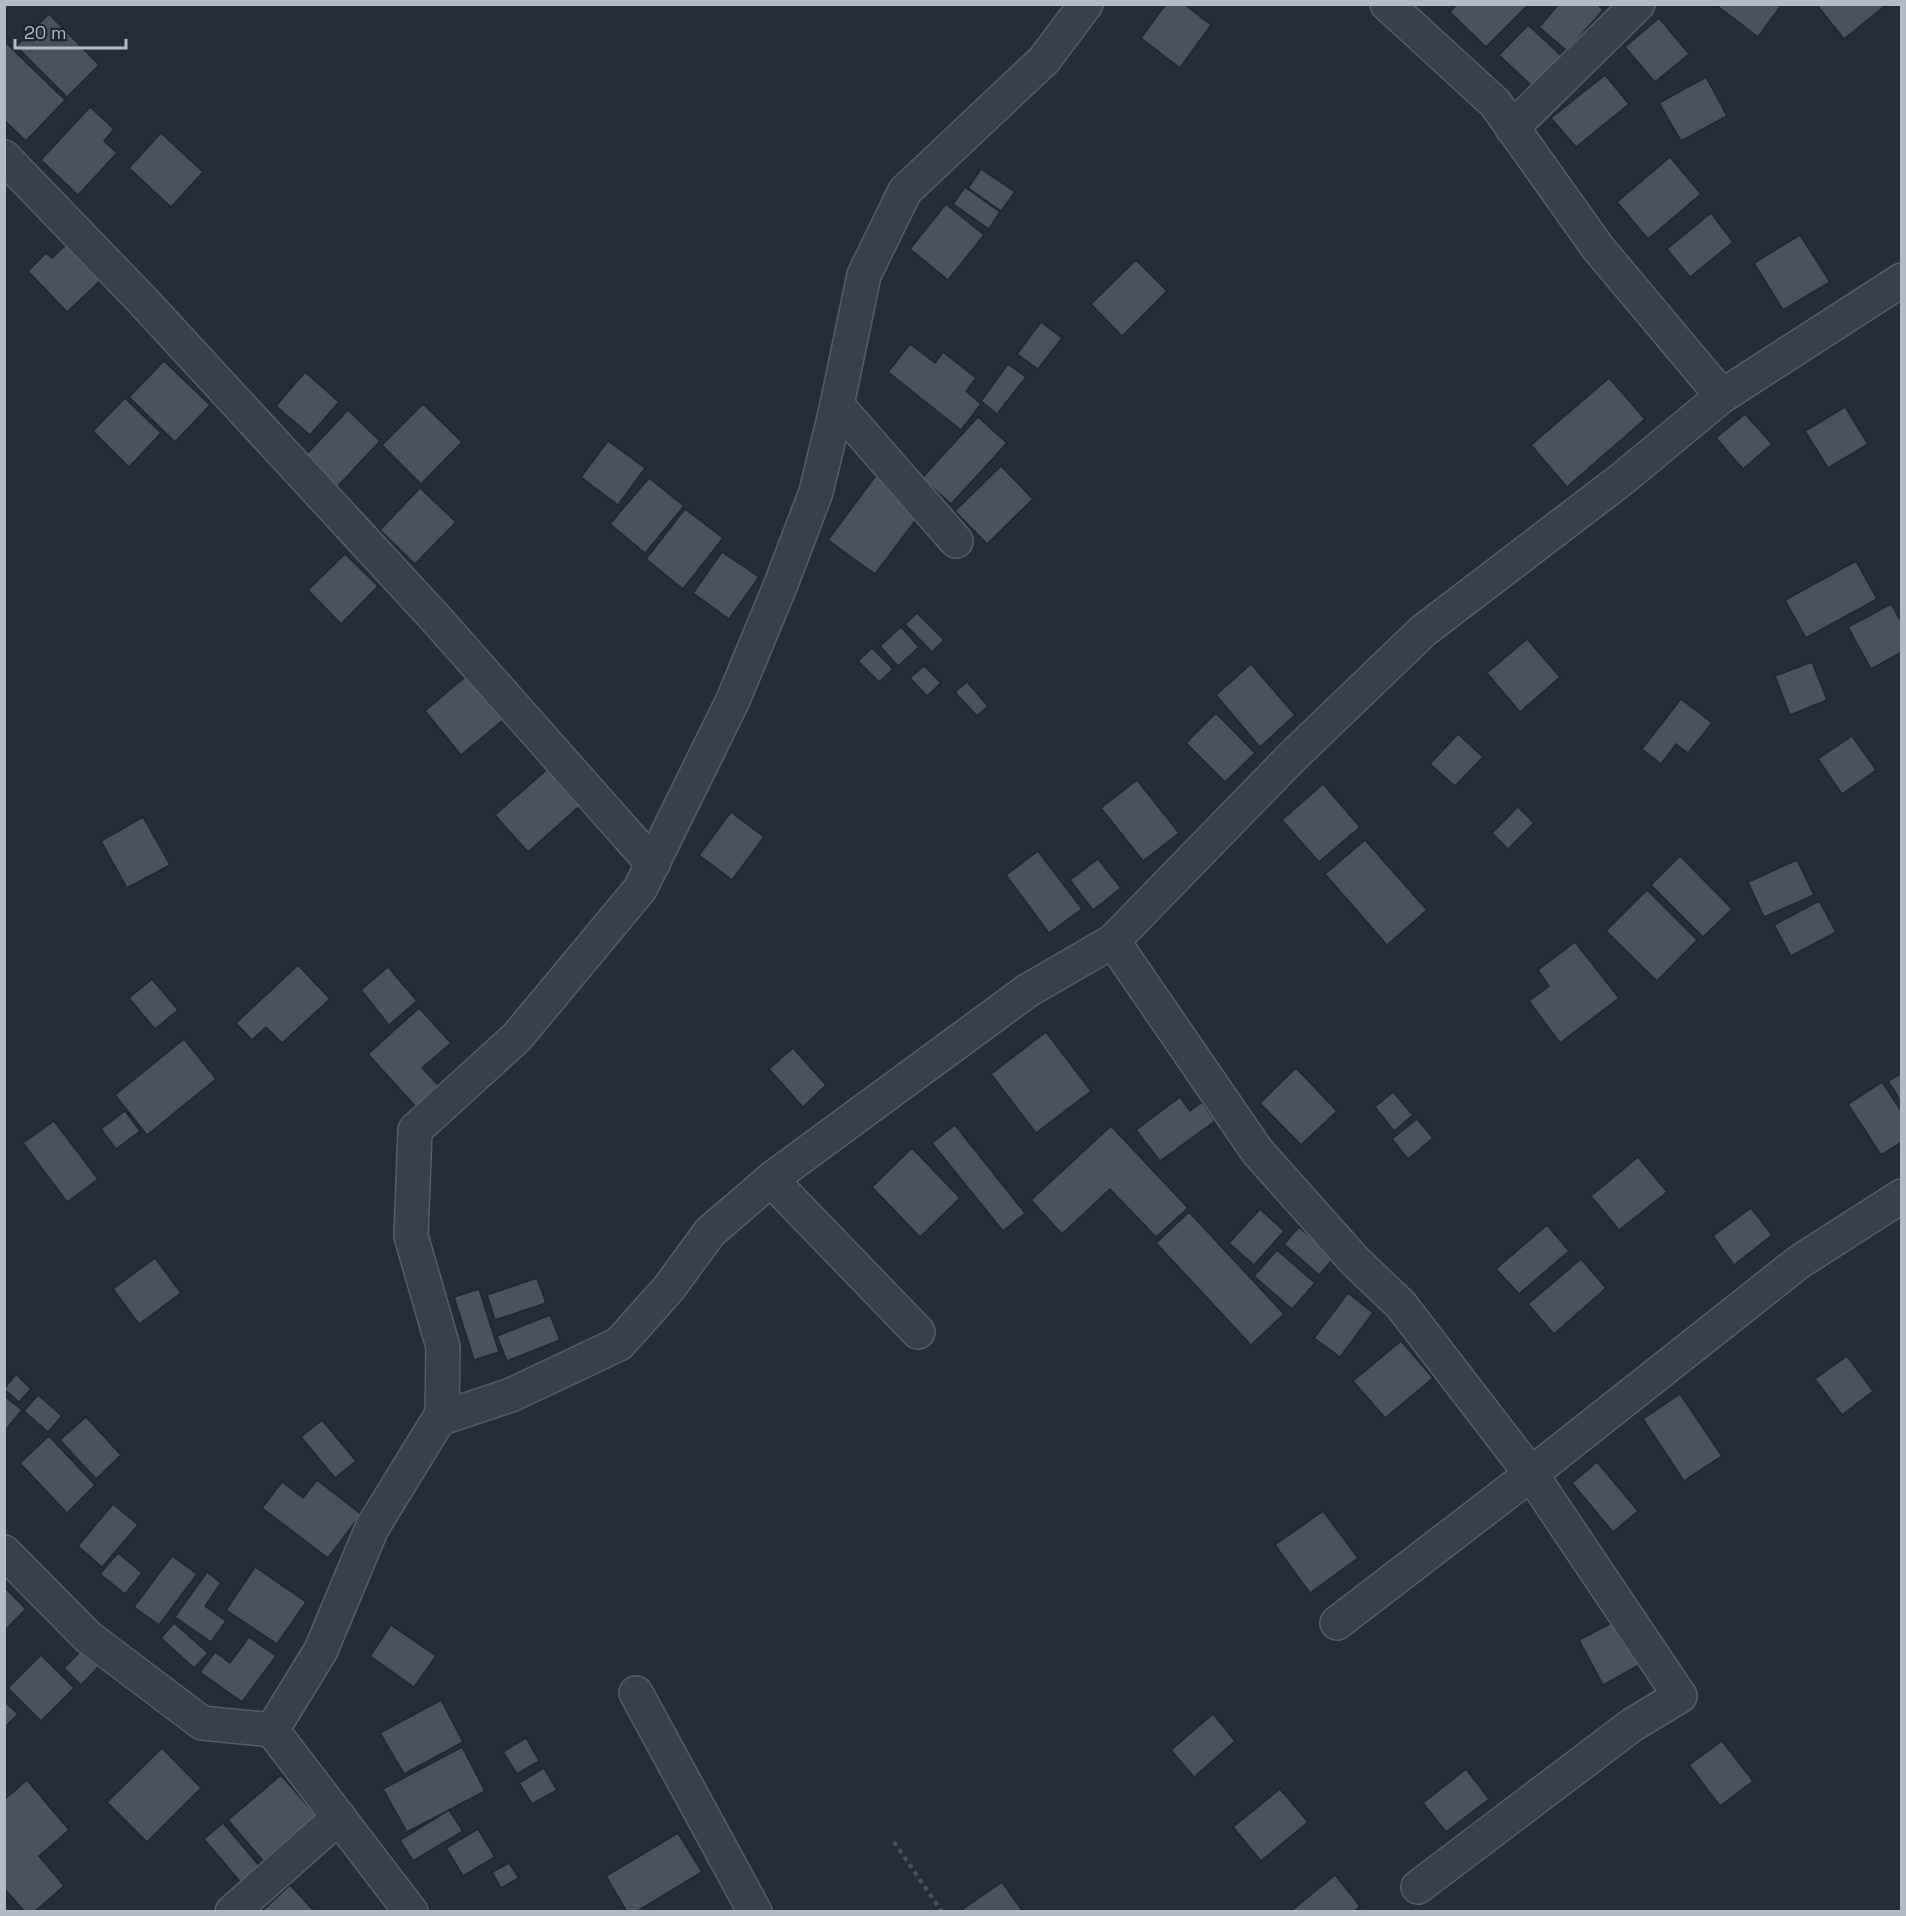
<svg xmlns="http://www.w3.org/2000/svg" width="1906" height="1916" font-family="'Space Grotesk',sans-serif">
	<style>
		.building { fill: #4a5262; stroke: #202633; stroke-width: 1.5 }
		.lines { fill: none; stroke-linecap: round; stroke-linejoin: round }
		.street-casing { stroke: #575d6a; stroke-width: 36 }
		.path { stroke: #455659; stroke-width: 4; stroke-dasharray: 4.5 4.5; stroke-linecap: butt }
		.street { stroke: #393f4c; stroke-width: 33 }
	</style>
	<rect width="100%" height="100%" fill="#252d3b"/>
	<g class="building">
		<polygon points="1166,4 1184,4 1211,25 1180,68 1141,38"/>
		<polygon points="1457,4 1528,4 1528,5 1486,47 1450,12"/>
		<polygon points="1559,4 1597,4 1603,10 1567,51 1539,27"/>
		<polygon points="1715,4 1782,4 1758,37"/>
		<polygon points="1816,4 1887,4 1844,39"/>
		<polygon points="49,14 99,65 67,97 16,46"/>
		<polygon points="1659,18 1689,54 1655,82 1625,47"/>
		<polygon points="1528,25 1564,58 1535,89 1499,55"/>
		<polygon points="5,42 65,100 26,141 4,120"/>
		<polygon points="1605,75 1629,104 1576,147 1551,118"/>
		<polygon points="1706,77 1727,116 1681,141 1659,103"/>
		<polygon points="90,107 114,129 104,141 117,153 78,195 41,160"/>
		<polygon points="161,133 203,172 171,207 129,168"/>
		<polygon points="1670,157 1701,194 1648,239 1617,202"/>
		<polygon points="981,169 1015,192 1001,211 968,188"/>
		<polygon points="965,187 1000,212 989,229 953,204"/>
		<polygon points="946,204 984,235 948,280 910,249"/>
		<polygon points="1711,213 1733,242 1690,277 1667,249"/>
		<polygon points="1800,235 1830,282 1783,310 1754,263"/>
		<polygon points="67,244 101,280 67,312 28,271 46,253 52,258"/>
		<polygon points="1136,260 1167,291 1122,336 1091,304"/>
		<polygon points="1041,322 1062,338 1038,369 1017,354"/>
		<polygon points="910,344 935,363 943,352 976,378 966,391 981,404 961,430 888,372"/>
		<polygon points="164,361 210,405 175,442 129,397"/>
		<polygon points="1008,364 1026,377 997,414 981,401"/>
		<polygon points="305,372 339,402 310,435 276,406"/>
		<polygon points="1609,378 1645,419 1567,487 1531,445"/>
		<polygon points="125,398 161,433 129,467 93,431"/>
		<polygon points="423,404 462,442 421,484 382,445"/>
		<polygon points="1845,407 1868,444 1828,468 1805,431"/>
		<polygon points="348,410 380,441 336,488 304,457"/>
		<polygon points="1745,414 1772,444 1743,469 1716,438"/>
		<polygon points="978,417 1007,443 951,504 922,478"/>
		<polygon points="608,441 645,468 618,505 581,477"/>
		<polygon points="1001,466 1033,499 987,544 955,511"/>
		<polygon points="877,474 924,509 875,574 828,540"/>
		<polygon points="649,478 684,506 645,553 610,524"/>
		<polygon points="420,488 456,522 415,564 380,530"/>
		<polygon points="685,509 723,538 683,589 646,559"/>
		<polygon points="722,552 759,577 729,619 693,593"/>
		<polygon points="345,554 378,586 341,624 308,590"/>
		<polygon points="1856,561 1877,599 1806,638 1785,600"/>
		<polygon points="1891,604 1902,623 1902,652 1871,669 1848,627"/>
		<polygon points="917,613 944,640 932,652 905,624"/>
		<polygon points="901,627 919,647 898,666 880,646"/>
		<polygon points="1527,639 1560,677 1520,712 1487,673"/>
		<polygon points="872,648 893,669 879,682 858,661"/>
		<polygon points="1812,662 1827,700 1790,715 1775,676"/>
		<polygon points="1251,664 1295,715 1260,747 1216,695"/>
		<polygon points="924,666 941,683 927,696 910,678"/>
		<polygon points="466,676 503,720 461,755 425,711"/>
		<polygon points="967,682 988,706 977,716 955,692"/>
		<polygon points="1681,699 1712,723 1688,753 1676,744 1661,764 1642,749"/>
		<polygon points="1216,713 1255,753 1225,782 1186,743"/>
		<polygon points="1458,734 1483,757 1455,786 1430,764"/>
		<polygon points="1852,736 1876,770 1842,794 1818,759"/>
		<polygon points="551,766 583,803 528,852 495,815"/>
		<polygon points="1137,780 1179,833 1143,861 1101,808"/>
		<polygon points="1323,784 1360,827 1319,862 1282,820"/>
		<polygon points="1518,807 1534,823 1508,849 1492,833"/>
		<polygon points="731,812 764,837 732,880 699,855"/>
		<polygon points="143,817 170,865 127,888 101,841"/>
		<polygon points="1365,840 1427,910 1387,945 1325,874"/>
		<polygon points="1038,851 1082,909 1049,933 1006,875"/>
		<polygon points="1680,856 1732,909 1703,937 1651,885"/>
		<polygon points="1098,859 1121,888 1093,910 1070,880"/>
		<polygon points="1797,860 1814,895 1764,917 1748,882"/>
		<polygon points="1647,890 1697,940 1657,981 1606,931"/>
		<polygon points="1819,901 1836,932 1791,956 1774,925"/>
		<polygon points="1575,942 1619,998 1560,1043 1529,1001 1549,986 1538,970"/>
		<polygon points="298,965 330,999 282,1043 266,1027 252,1040 236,1023"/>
		<polygon points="388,967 417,1001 389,1025 361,990"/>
		<polygon points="152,979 178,1010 155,1029 129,998"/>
		<polygon points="419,1008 451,1043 422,1068 439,1086 416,1107 368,1054"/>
		<polygon points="1046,1032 1091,1091 1036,1133 991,1074"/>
		<polygon points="184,1039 216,1079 147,1135 115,1095"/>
		<polygon points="793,1048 826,1085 803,1107 769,1069"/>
		<polygon points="1296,1068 1337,1111 1301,1145 1260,1103"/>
		<polygon points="1902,1073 1902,1103 1888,1081"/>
		<polygon points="1882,1082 1902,1112 1902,1142 1881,1155 1848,1104"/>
		<polygon points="1393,1092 1413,1115 1394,1131 1375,1107"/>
		<polygon points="1180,1097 1190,1111 1202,1102 1215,1121 1160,1161 1136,1130"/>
		<polygon points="125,1111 140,1131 116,1149 101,1129"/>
		<polygon points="1417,1119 1433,1138 1408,1159 1392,1139"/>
		<polygon points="54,1121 98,1179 67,1202 23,1143"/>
		<polygon points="955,1125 1025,1213 1003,1231 932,1143"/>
		<polygon points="1111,1126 1188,1208 1156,1237 1110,1189 1062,1234 1031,1200"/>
		<polygon points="912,1148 960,1198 920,1237 872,1187"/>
		<polygon points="1638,1157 1667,1192 1619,1230 1591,1196"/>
		<polygon points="1751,1208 1772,1235 1734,1265 1713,1236"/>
		<polygon points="1260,1209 1284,1231 1254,1265 1229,1243"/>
		<polygon points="1189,1212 1284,1314 1251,1345 1156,1243"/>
		<polygon points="1547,1225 1569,1251 1519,1294 1496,1269"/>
		<polygon points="1299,1227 1334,1258 1319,1275 1284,1244"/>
		<polygon points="1277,1250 1315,1283 1292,1309 1254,1276"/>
		<polygon points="155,1258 181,1293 139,1324 113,1289"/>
		<polygon points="1581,1259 1606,1288 1554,1334 1528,1304"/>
		<polygon points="537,1278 546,1303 495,1320 487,1295"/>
		<polygon points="479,1289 499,1352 474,1360 454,1297"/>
		<polygon points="1348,1293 1373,1313 1340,1357 1314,1338"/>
		<polygon points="550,1315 560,1340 507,1361 497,1336"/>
		<polygon points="1401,1341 1433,1378 1385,1418 1353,1381"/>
		<polygon points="1847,1356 1873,1391 1842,1415 1815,1379"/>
		<polygon points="16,1374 31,1389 19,1402 4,1389"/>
		<polygon points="1680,1394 1722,1456 1684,1481 1643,1419"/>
		<polygon points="38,1395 62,1416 48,1432 24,1411"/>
		<polygon points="4,1396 22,1410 4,1432"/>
		<polygon points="86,1417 121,1455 96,1479 60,1440"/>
		<polygon points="322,1420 356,1461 335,1478 301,1437"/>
		<polygon points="49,1436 95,1485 67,1513 20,1463"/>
		<polygon points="1597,1462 1638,1511 1613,1532 1572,1483"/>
		<polygon points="317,1480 361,1514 328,1558 262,1508 282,1482 303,1498"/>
		<polygon points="113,1504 138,1525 102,1567 78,1546"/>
		<polygon points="1323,1511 1358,1558 1310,1593 1275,1545"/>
		<polygon points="118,1553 142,1573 125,1594 100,1574"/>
		<polygon points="172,1556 197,1574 159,1625 134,1607"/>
		<polygon points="255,1567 306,1602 277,1644 226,1610"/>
		<polygon points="207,1572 221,1583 205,1606 226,1621 211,1642 175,1617"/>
		<polygon points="4,1587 26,1609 4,1631"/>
		<polygon points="1617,1620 1641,1664 1603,1685 1579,1640"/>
		<polygon points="174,1623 208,1653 194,1668 161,1638"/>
		<polygon points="391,1625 436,1656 414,1687 370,1656"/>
		<polygon points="249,1637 276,1656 242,1702 200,1672 215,1652 230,1663"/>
		<polygon points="88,1644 105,1660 81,1685 64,1668"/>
		<polygon points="41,1655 74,1688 41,1721 8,1688"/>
		<polygon points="441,1700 463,1742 404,1774 380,1733"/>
		<polygon points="4,1701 18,1714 4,1728"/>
		<polygon points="1213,1714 1235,1741 1194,1777 1171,1750"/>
		<polygon points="526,1738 539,1761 517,1774 503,1752"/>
		<polygon points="1722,1741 1753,1781 1720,1806 1689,1765"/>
		<polygon points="462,1747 485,1791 407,1832 383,1789"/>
		<polygon points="162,1748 201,1788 147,1842 107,1802"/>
		<polygon points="544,1768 557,1790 532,1804 519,1783"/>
		<polygon points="1466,1769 1489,1799 1446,1832 1423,1803"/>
		<polygon points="281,1775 318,1818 265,1863 228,1820"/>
		<polygon points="27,1780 69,1830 39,1856 64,1886 34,1912 25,1912 4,1888 4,1800"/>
		<polygon points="1280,1789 1308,1822 1261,1861 1233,1827"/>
		<polygon points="449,1810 463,1831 413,1861 400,1840"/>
		<polygon points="223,1823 262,1869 243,1885 204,1839"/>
		<polygon points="478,1829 495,1857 463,1876 446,1848"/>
		<polygon points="678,1833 702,1872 636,1912 627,1912 606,1876"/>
		<polygon points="509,1863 519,1878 501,1888 492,1872"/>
		<polygon points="1335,1875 1360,1906 1354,1912 1290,1912"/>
		<polygon points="1002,1882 1023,1912 964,1912 963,1909"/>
		<polygon points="290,1885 315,1912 261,1912"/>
	</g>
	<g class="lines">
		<g class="street-casing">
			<g id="street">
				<polyline points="1387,4 1495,103 1598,248 1722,396"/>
				<polyline points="1512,128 1638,4"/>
				<polyline points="4,157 143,301 438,621 653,864"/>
				<polyline points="956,541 837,405 864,275 905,191 1044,60 1086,4"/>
				<polyline points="1113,941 1257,1151 1355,1261 1401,1305 1531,1474 1680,1696 1632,1725 1418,1887"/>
				<polyline points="918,1332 781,1190 774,1177 1027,991 1113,941 1292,757 1423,631 1622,479 1722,396 1902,280"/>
				<polyline points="439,1419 511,1395 619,1344 669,1288 710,1232 774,1177"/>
				<polyline points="4,1552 88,1637 202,1723 272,1730 321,1650 372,1528 442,1414 443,1347 411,1236 415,1130 517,1037 640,889 733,700 781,584 816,492 837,405"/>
				<polyline points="1337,1623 1531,1474 1799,1262 1902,1196"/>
				<polyline points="636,1693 755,1912"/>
				<polyline points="272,1730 411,1912"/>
				<polyline points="232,1912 339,1817"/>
			</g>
		</g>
		<polyline class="path" points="894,1842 942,1912"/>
		<use href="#street" class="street"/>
	</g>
	<rect width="1906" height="1916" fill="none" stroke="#b5bac7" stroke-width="12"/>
	<path d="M15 39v9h111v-9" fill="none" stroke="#b5bac7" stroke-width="3"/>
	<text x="24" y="39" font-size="18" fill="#b5bac7" stroke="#1e2430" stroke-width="4.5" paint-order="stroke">20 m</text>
</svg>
